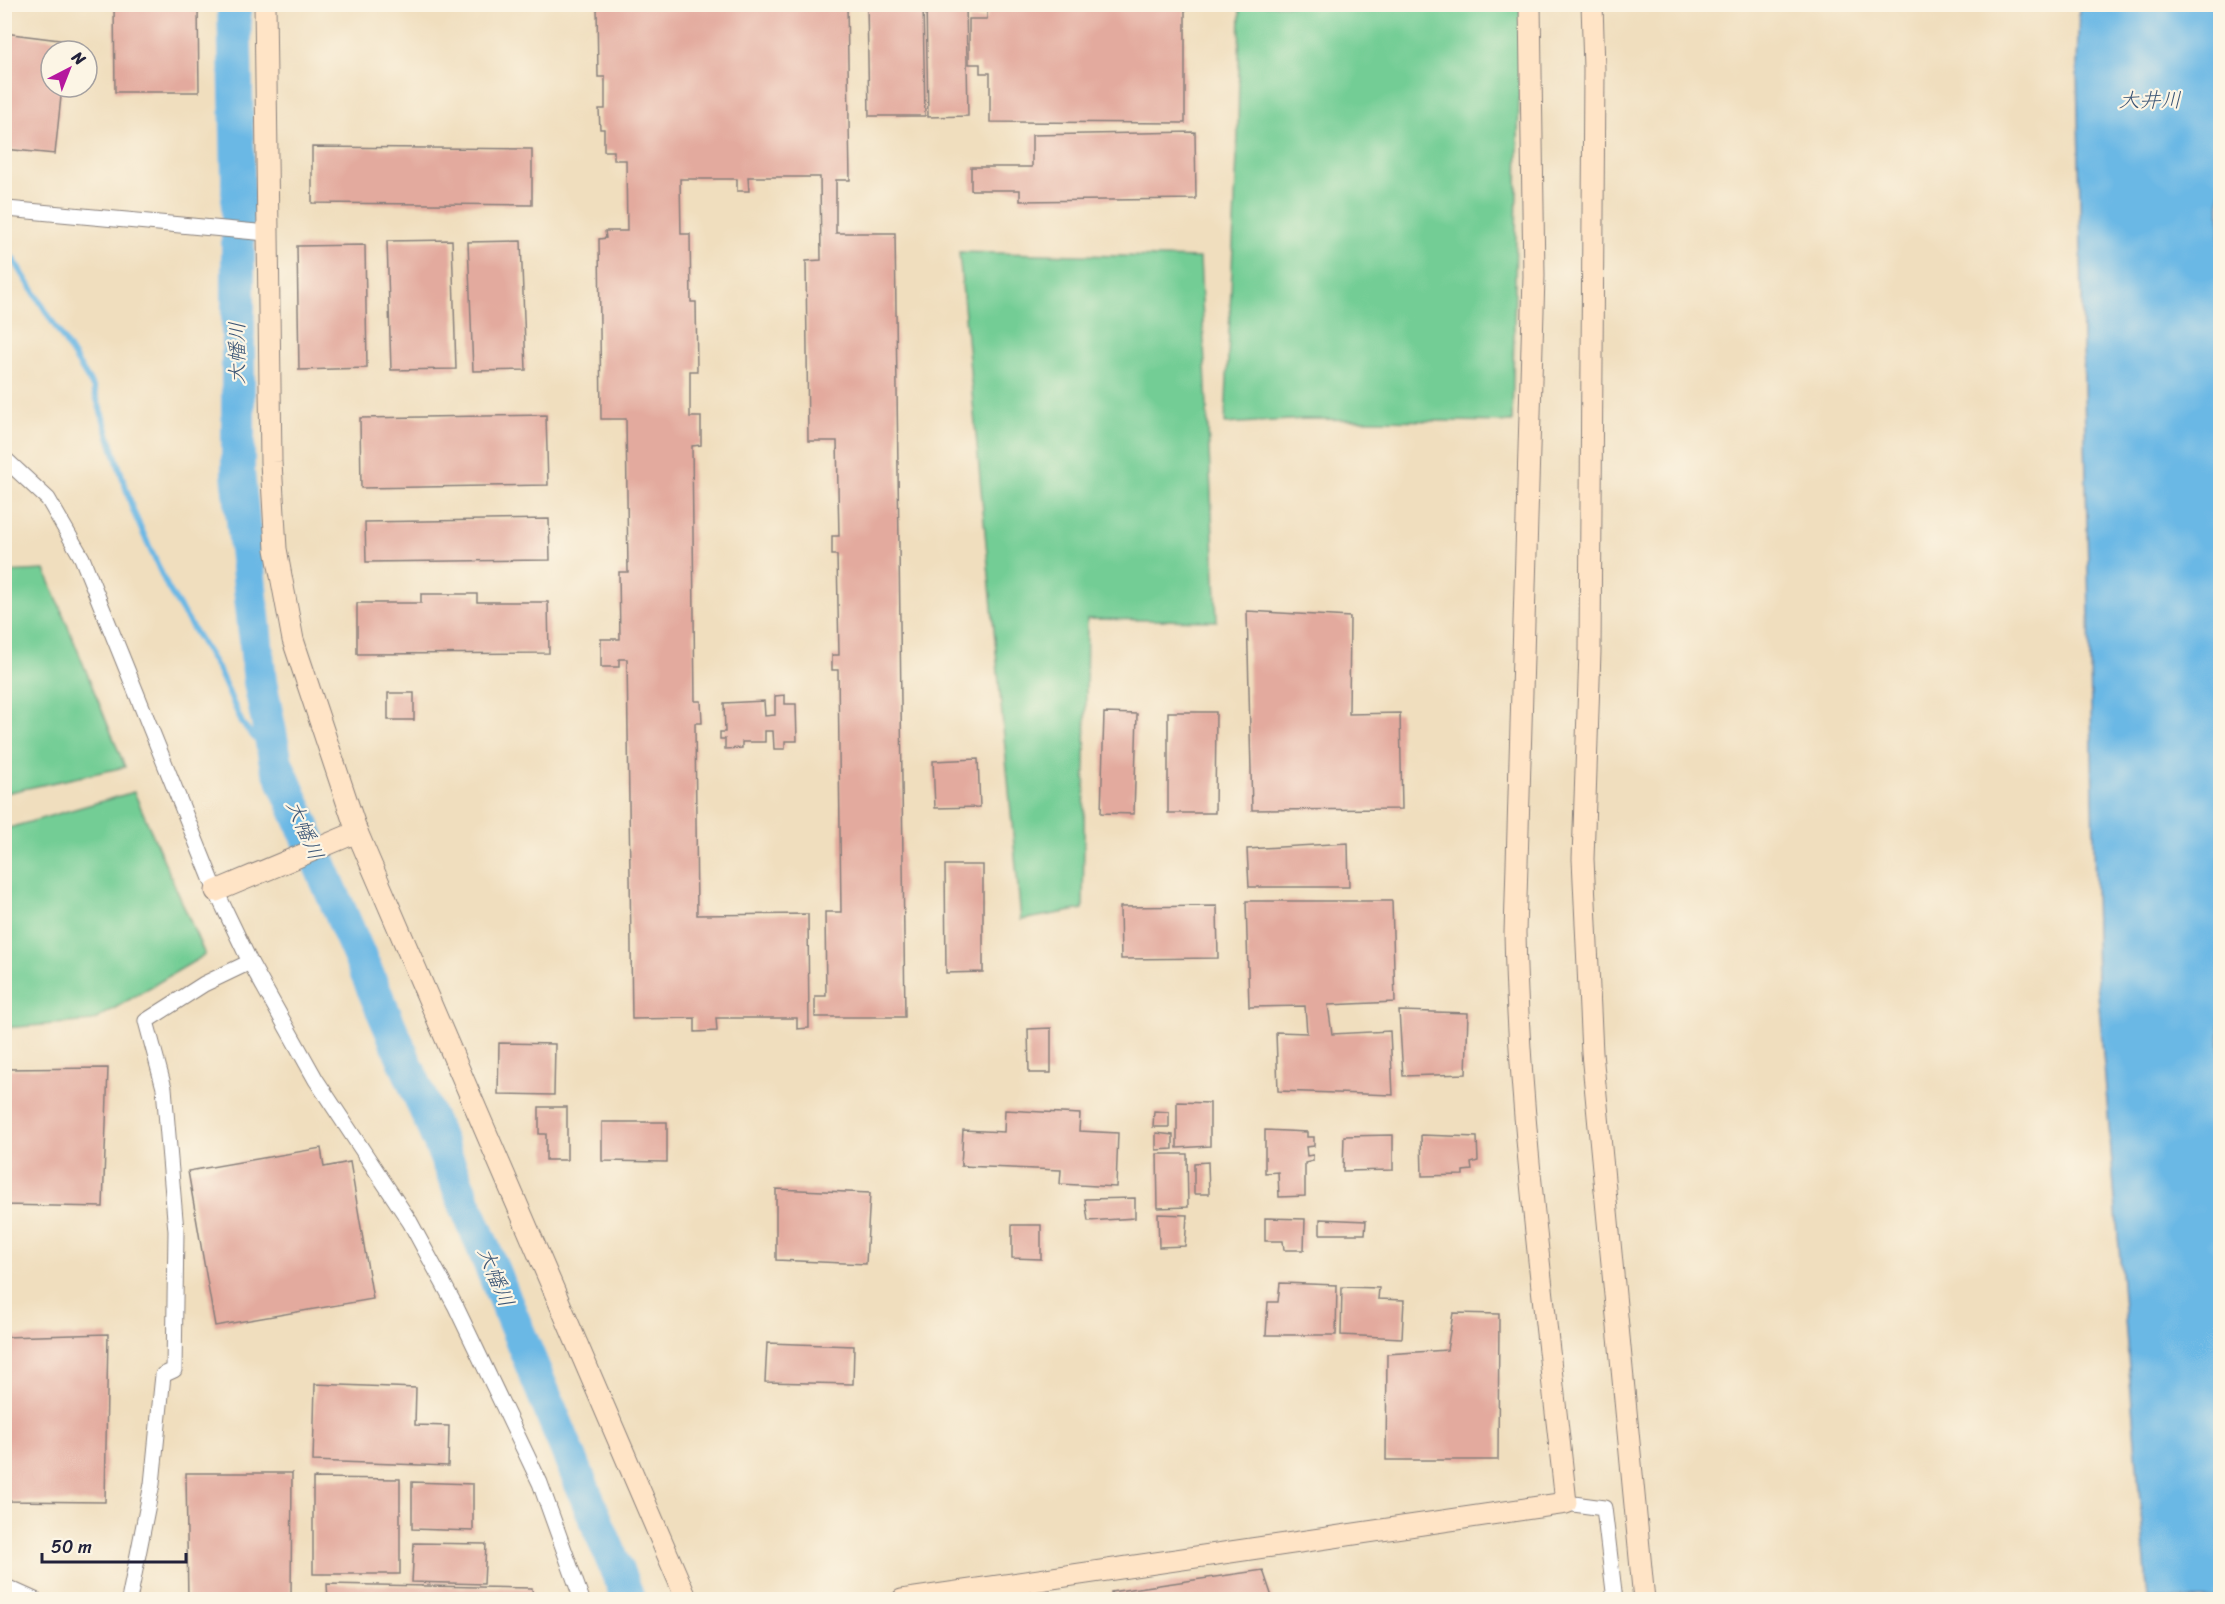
<svg xmlns="http://www.w3.org/2000/svg" width="2225" height="1604" font-family="Sriracha,'Klee One',sans-serif">
	<style>
		.green { fill: #73cd95; stroke: #4a7868; stroke-width: 1.5 }
		.water { fill: #6bb8e5; stroke: #466d90; stroke-width: 1.5 }
		.lines { fill: none; stroke-linecap: round; stroke-linejoin: round }
		.stream { stroke: #6bb8e5; stroke-width: 6 }
		.river { stroke: #6bb8e5; stroke-width: 34 }
		.building { fill: #e3aa9e }
		.street-casing { stroke: #89807c; stroke-width: 17 }
		.secondary-casing { stroke: #89807c; stroke-width: 23 }
		.street { stroke: #fff; stroke-width: 15 }
		.secondary { stroke: #ffe4c6; stroke-width: 21 }
		.labels { text-anchor: middle; dominant-baseline: central; stroke-width: 4.5; stroke-linejoin: round; paint-order: stroke }
		.water-label { font-size: 21px; font-style: italic; fill: #3c5676; stroke: #fcf5e5 }
	</style>
	<rect width="100%" height="100%" fill="#fcf5e5"/>
	<filter id="ink" filterUnits="userSpaceOnUse"><feTurbulence type="fractalNoise" baseFrequency=".0167" numOctaves="2"/><feDisplacementMap in="SourceGraphic" scale="12" xChannelSelector="R" yChannelSelector="G"/><feConvolveMatrix kernelMatrix="1 2 1 2 8 2 1 2 1" color-interpolation-filters="sRGB"/></filter>
	<filter id="wash" filterUnits="userSpaceOnUse"><feTurbulence type="fractalNoise" baseFrequency=".008" numOctaves="4" result="noise"/><feDisplacementMap in="SourceGraphic" scale="24" xChannelSelector="R" yChannelSelector="G"/><feGaussianBlur stdDeviation="1.35" result="paint"/><feColorMatrix in="noise" values="0 0 0 0 0 0 0 0 0 0 0 0 0 0 0 0 0 1.4 0 .05"/><feComposite in="paint" operator="in"/></filter>
	<g filter="url(#wash)">
		<rect width="100%" height="100%" fill="#f0debe"/>
		<g class="green">
			<polygon points="1240,5 1521,5 1512,422 1306,419 1225,424 1238,134"/>
			<polygon points="959,252 1200,258 1217,621 1087,619 1083,909 1021,920"/>
			<polygon points="45,570 125,767 5,793 5,572"/>
			<polygon points="134,792 205,955 93,1021 5,1028 5,829"/>
		</g>
		<polygon class="water" points="2079,5 2220,5 2220,1599 2148,1599 2097,981 2077,68"/>
		<g class="lines">
			<polyline class="stream" points="4,247 14,260 93,387 134,513 168,588 219,671 242,723 276,763"/>
			<polyline class="river" points="234,4 238,177 238,473 260,682 276,763 440,1143 629,1600"/>
		</g>
		<g id="blocks">
			<g class="building">
				<polygon points="114,4 198,4 199,92 115,92"/>
				<polygon points="597,4 847,4 850,180 836,180 836,233 895,233 905,1017 815,1017 815,996 826,996 825,912 841,912 838,670 832,670 832,655 839,655 837,555 832,555 832,536 839,536 837,441 808,441 806,261 821,260 820,177 748,177 749,191 737,191 737,179 680,179 681,234 690,234 691,302 696,302 697,371 690,371 690,417 701,417 701,445 692,446 695,701 701,701 702,723 695,723 697,915 808,914 809,1028 797,1029 797,1018 716,1018 717,1031 695,1032 695,1018 632,1019 627,659 619,659 619,667 601,667 601,639 620,639 619,572 628,572 626,419 601,419 599,239 606,238 605,231 627,231 626,160 614,160 614,151 604,151 604,129 600,129 599,109 605,109 605,77 598,77"/>
				<polygon points="867,4 923,4 925,116 869,116"/>
				<polygon points="926,4 966,4 968,116 928,117"/>
				<polygon points="987,4 1185,4 1185,123 990,122 990,73 980,73 980,64 969,64 969,19 987,19"/>
				<polygon points="4,33 67,41 66,51 51,51 51,87 62,87 55,154 4,149"/>
				<polygon points="1195,132 1196,199 1020,201 1020,190 971,190 971,167 1032,167 1032,135"/>
				<polygon points="312,147 532,149 532,205 312,203"/>
				<polygon points="452,240 456,369 391,370 387,241"/>
				<polygon points="521,241 526,370 473,371 468,242"/>
				<polygon points="365,245 367,368 299,370 297,246"/>
				<polygon points="546,415 548,485 361,488 360,418"/>
				<polygon points="549,519 550,560 366,562 365,522"/>
				<polygon points="421,594 477,594 477,602 548,602 549,653 357,654 357,603 421,603"/>
				<polygon points="1247,611 1350,617 1349,714 1400,713 1402,809 1252,810"/>
				<rect x="388" y="693" width="26" height="27"/>
				<polygon points="785,695 785,704 796,704 797,741 785,741 785,749 774,749 773,731 765,731 765,742 742,742 742,748 725,749 725,739 720,739 720,732 725,732 724,703 764,701 765,716 775,715 775,696"/>
				<polygon points="1168,712 1216,712 1215,813 1168,813"/>
				<polygon points="1104,713 1137,714 1134,814 1101,813"/>
				<polygon points="978,759 980,807 935,808 933,761"/>
				<polygon points="1348,843 1349,887 1249,887 1247,849"/>
				<polygon points="945,865 983,865 983,972 946,973"/>
				<polygon points="1246,901 1392,901 1395,1002 1328,1005 1332,1034 1390,1031 1393,1095 1278,1091 1276,1032 1307,1033 1305,1006 1249,1007"/>
				<polygon points="1217,906 1218,958 1121,959 1120,907"/>
				<polygon points="1399,1011 1468,1013 1466,1074 1403,1076"/>
				<polygon points="1051,1028 1051,1073 1029,1073 1028,1029"/>
				<polygon points="499,1043 555,1044 554,1095 498,1094"/>
				<polygon points="108,1068 103,1207 4,1205 4,1069"/>
				<polygon points="1177,1102 1210,1103 1210,1146 1177,1148"/>
				<polygon points="539,1107 567,1107 567,1160 546,1160 546,1134 539,1134"/>
				<polygon points="1005,1110 1080,1114 1079,1131 1118,1133 1116,1187 1060,1184 1061,1170 961,1166 963,1130 1004,1132"/>
				<polygon points="1154,1111 1169,1112 1169,1127 1153,1127"/>
				<polygon points="602,1122 667,1122 667,1162 602,1161"/>
				<polygon points="1265,1130 1307,1132 1307,1137 1314,1137 1314,1146 1306,1147 1307,1156 1313,1155 1313,1161 1305,1163 1305,1196 1279,1197 1278,1172 1265,1173"/>
				<polygon points="1156,1133 1173,1135 1173,1149 1156,1150"/>
				<polygon points="1393,1135 1393,1170 1343,1171 1344,1136"/>
				<polygon points="1421,1135 1477,1137 1478,1161 1471,1163 1472,1170 1463,1171 1463,1175 1422,1176"/>
				<polygon points="321,1148 324,1167 350,1162 373,1299 215,1326 188,1171"/>
				<polygon points="1157,1154 1187,1154 1188,1207 1158,1208"/>
				<polygon points="1208,1162 1209,1194 1194,1194 1194,1163"/>
				<polygon points="776,1189 870,1193 866,1264 776,1260"/>
				<polygon points="1135,1198 1135,1218 1088,1221 1085,1199"/>
				<polygon points="1158,1214 1187,1215 1185,1246 1159,1247"/>
				<polygon points="1265,1218 1305,1219 1304,1250 1284,1250 1283,1241 1265,1241"/>
				<polygon points="1320,1219 1366,1221 1365,1234 1320,1234"/>
				<polygon points="1012,1225 1041,1225 1041,1259 1012,1258"/>
				<polygon points="1280,1283 1337,1285 1336,1335 1266,1335 1268,1302 1278,1302"/>
				<polygon points="1342,1287 1379,1288 1378,1299 1404,1300 1402,1338 1341,1335"/>
				<polygon points="1453,1313 1499,1314 1498,1460 1386,1460 1387,1354 1447,1350"/>
				<polygon points="108,1334 105,1502 4,1501 4,1337"/>
				<polygon points="767,1343 854,1346 853,1384 765,1382"/>
				<polygon points="315,1384 416,1388 415,1425 449,1426 448,1466 313,1461"/>
				<polygon points="186,1473 292,1473 291,1600 188,1600"/>
				<polygon points="313,1478 400,1479 400,1574 313,1574"/>
				<polygon points="412,1482 473,1484 473,1531 412,1529"/>
				<polygon points="414,1543 486,1544 484,1584 412,1582"/>
				<polygon points="1263,1570 1273,1600 1112,1600 1111,1592"/>
				<polygon points="327,1584 532,1588 533,1600 328,1600"/>
			</g>
		</g>
	</g>
	<g filter="url(#ink)">
		<use href="#blocks" fill-opacity="0" stroke="#89807c" stroke-width="1.5"/>
		<g class="lines">
			<g class="street-casing">
				<g id="street">
					<polyline points="4,207 7,209 267,233"/>
					<polyline points="4,458 48,499 82,558 216,891 250,962 316,1080 410,1222 456,1307 540,1483 582,1600"/>
					<polyline points="1566,1503 1604,1508 1615,1600"/>
					<polyline points="4,1586 35,1600"/>
					<polyline points="129,1600 152,1484 163,1375 174,1370 176,1231 164,1088 146,1021 204,984 250,962"/>
				</g>
			</g>
			<g class="secondary-casing">
				<g id="secondary">
					<polyline points="265,4 271,462 276,549 293,640 357,832 687,1600"/>
					<polyline points="1592,4 1594,69 1590,651 1583,859 1592,1053 1644,1600"/>
					<polyline points="216,891 357,832"/>
					<path d="M902 1600 1566 1503C1546 1314 1519 1123 1515 933L1534 276 1530 4"/>
				</g>
			</g>
			<use href="#street" class="street"/>
			<use href="#secondary" class="secondary"/>
		</g>
	</g>
	<g class="labels">
		<g class="water-label">
			<text x="2150" y="100">大井川</text>
			<text transform="translate(237 353) rotate(-90)">大幡川</text>
			<text transform="translate(305 830) rotate(67)">大幡川</text>
			<text transform="translate(496 1277) rotate(68)">大幡川</text>
		</g>
	</g>
	<rect width="2225" height="1604" fill="none" stroke="#fcf5e5" stroke-width="24"/>
	<g transform="translate(69 69) rotate(42)"><circle r="28" fill="#fcf5e5" stroke="#a5a1a1" stroke-width="1.5"/>
	<path d="M0-4.5L10 22L0 15L-10 22Z" fill="#b5179e"/>
	<text y="-9" font-size="16" font-weight="bold" text-anchor="middle" fill="#22223b">N</text>
	</g>
	<path d="M42 1553v9h144v-9" fill="none" stroke="#22223b" stroke-width="3"/>
	<text x="51" y="1553" font-size="18" fill="#22223b" stroke="#fcf5e5" stroke-width="4.5" paint-order="stroke">50 m</text>
</svg>
